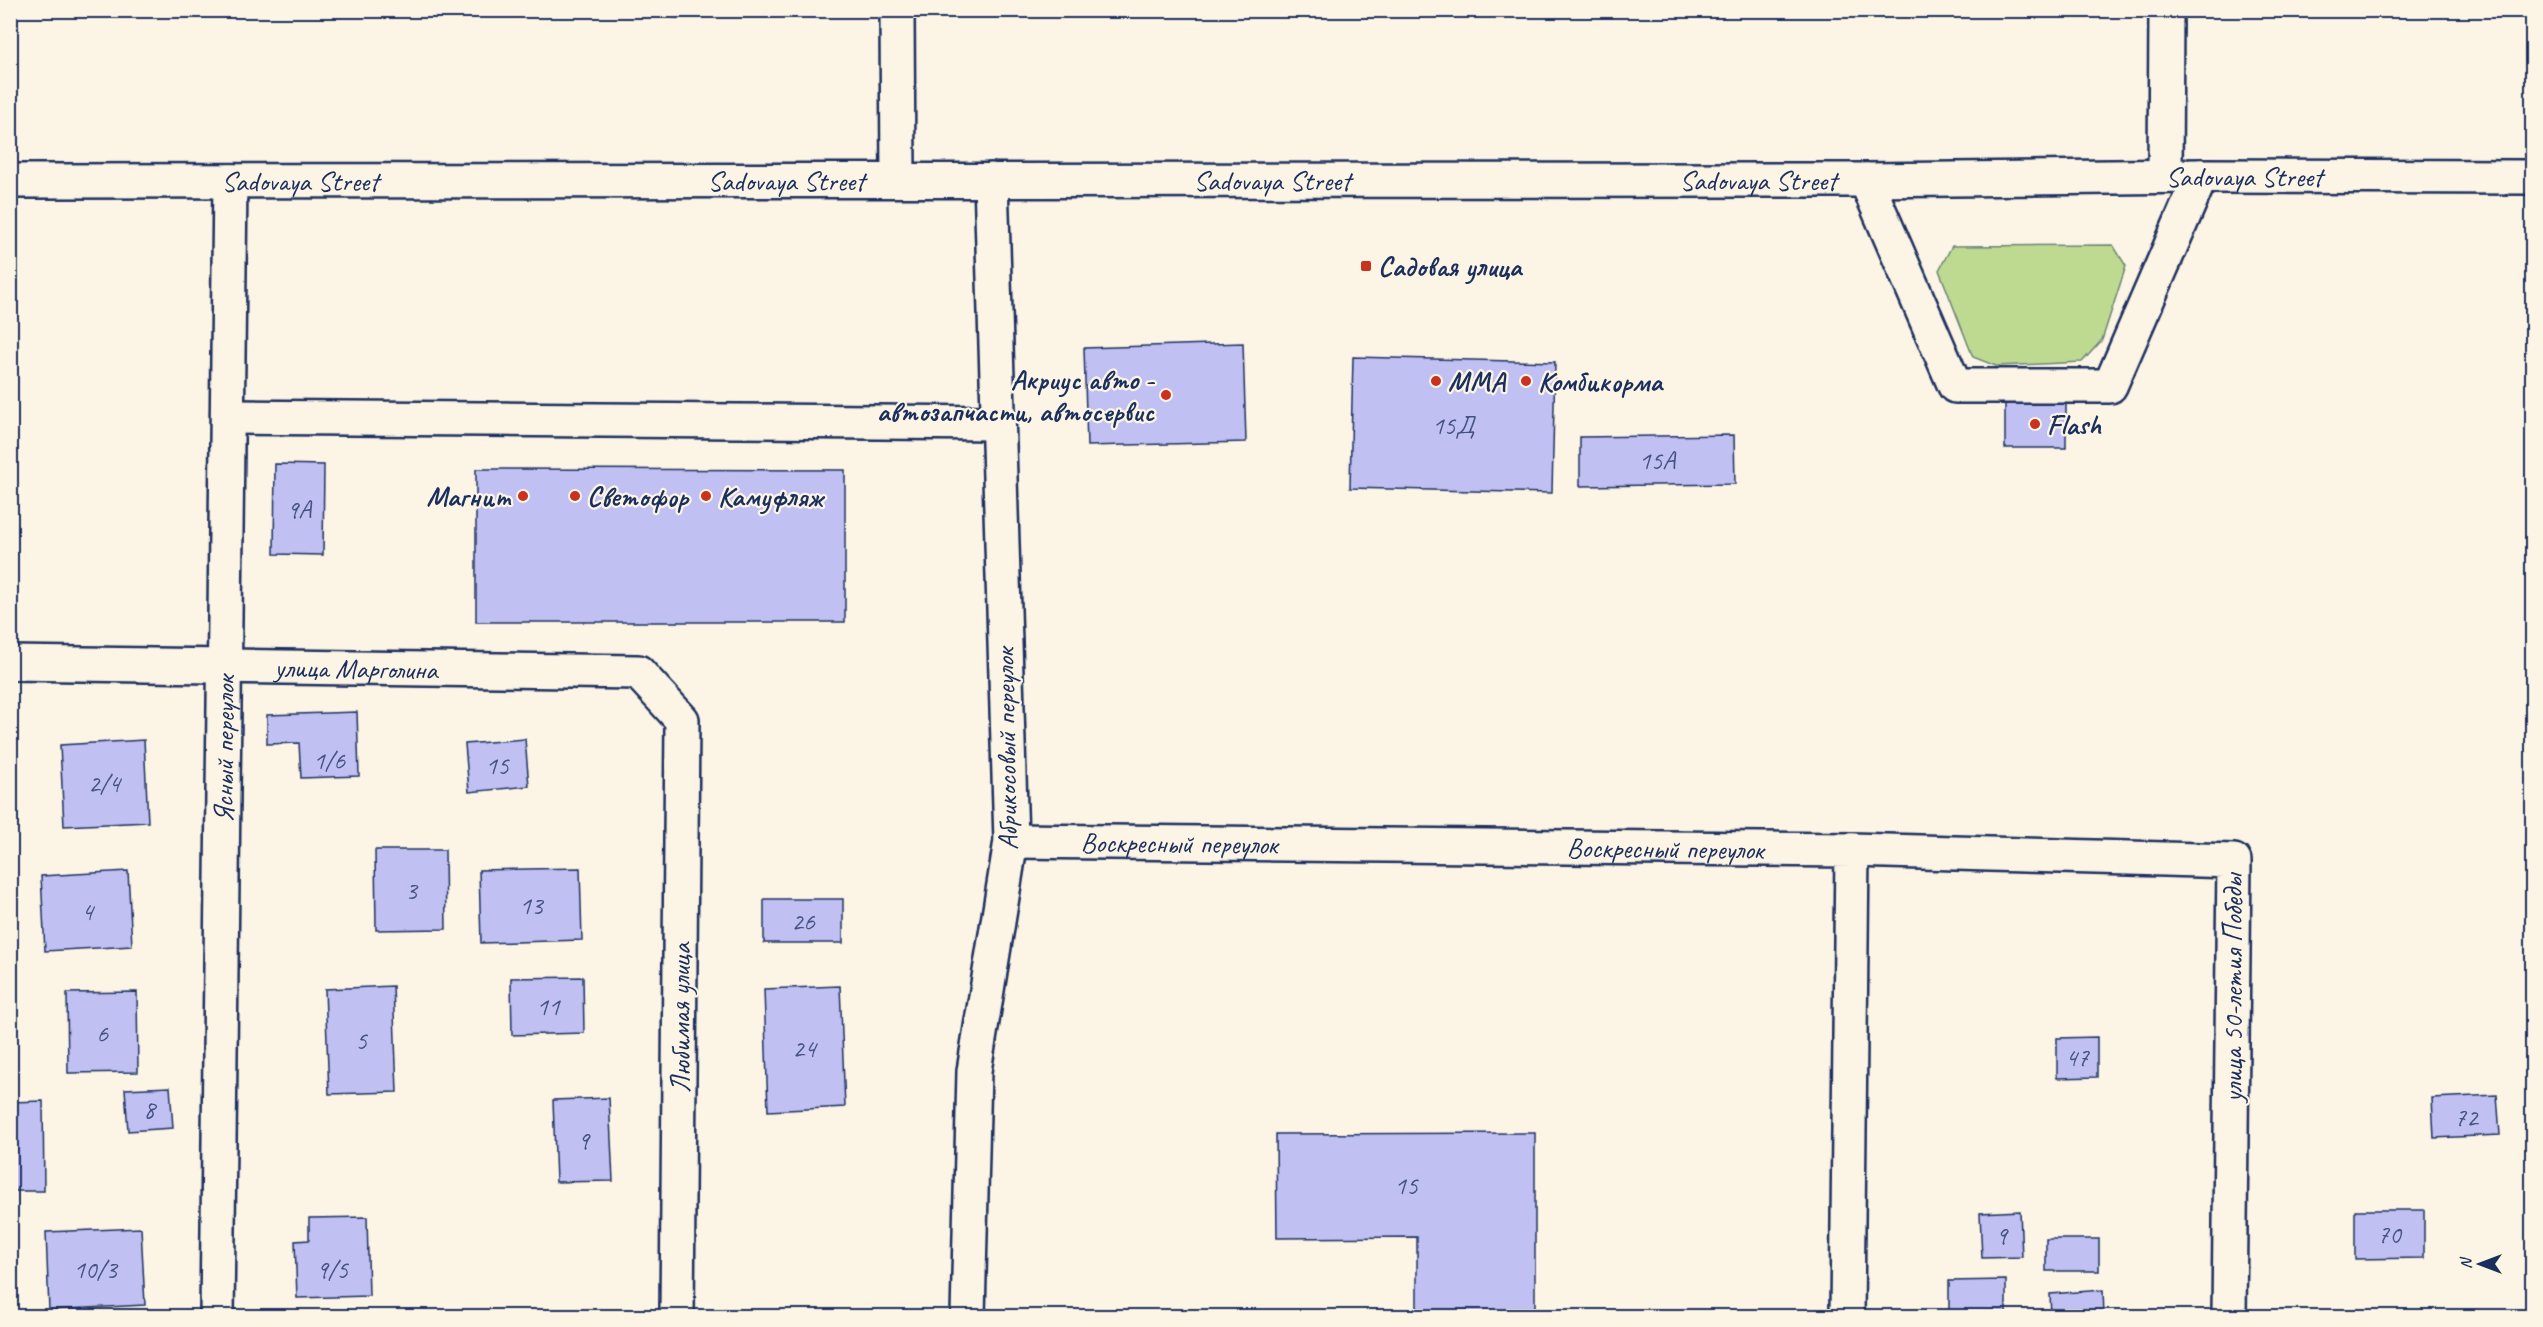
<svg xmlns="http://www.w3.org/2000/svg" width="2543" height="1327" font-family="Caveat,sans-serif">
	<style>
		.green { fill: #beda91; stroke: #6c8478; stroke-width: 1.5 }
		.building { fill: #c0c0f3; stroke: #1b2f5e; stroke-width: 1.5 }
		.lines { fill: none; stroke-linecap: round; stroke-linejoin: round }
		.minor-casing { stroke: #1b2f5e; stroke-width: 38 }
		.major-casing { stroke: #1b2f5e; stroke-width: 38 }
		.minor { stroke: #fcf5e5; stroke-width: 33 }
		.major { stroke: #fcf5e5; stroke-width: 33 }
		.poi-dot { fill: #c8321e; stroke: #fcf5e5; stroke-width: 2 }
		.labels { text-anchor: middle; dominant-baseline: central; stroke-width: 4.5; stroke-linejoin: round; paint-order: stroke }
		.number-label { font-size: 26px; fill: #445383 }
		.street-label { font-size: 28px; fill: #1b2f5e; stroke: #fcf5e5 }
		.poi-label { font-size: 28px; font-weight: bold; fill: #1b2f5e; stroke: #fcf5e5; text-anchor: start }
	</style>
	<rect width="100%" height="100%" fill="#fcf5e5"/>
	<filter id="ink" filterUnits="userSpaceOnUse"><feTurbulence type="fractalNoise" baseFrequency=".0167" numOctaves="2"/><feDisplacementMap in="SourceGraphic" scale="12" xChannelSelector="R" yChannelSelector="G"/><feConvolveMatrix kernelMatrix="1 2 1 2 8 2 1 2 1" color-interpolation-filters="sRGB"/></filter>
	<g filter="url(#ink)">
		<polygon class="green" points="2113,245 2126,266 2102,340 2082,362 1996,366 1973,357 1939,270 1952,246"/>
		<g class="building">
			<polygon points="673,10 710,10 710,17 674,18"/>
			<polygon points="1367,10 1418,10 1418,14 1366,12"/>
			<polygon points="1243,343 1246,442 1087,446 1084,348"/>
			<polygon points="1353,357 1555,362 1552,493 1350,488"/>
			<polygon points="2005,399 2066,400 2066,448 2005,448"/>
			<polygon points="1734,435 1735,484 1580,486 1580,437"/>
			<polygon points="275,464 324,465 323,555 274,554"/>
			<polygon points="476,469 845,470 845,622 476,622"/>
			<polygon points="357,712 359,776 301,778 299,743 267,744 267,715"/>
			<polygon points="525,739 529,786 469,792 465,744"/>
			<polygon points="144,740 148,822 64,826 60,745"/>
			<polygon points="375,850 445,850 446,929 376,930"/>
			<polygon points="580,868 582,940 481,943 479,870"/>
			<polygon points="128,871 132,946 45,951 41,876"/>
			<rect x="764" y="899" width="79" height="44"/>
			<polygon points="583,977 584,1033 512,1035 511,978"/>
			<polygon points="393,986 397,1092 329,1094 325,989"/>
			<polygon points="840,986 845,1107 768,1111 764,989"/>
			<polygon points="137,992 138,1072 68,1073 67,993"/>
			<polygon points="2097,1037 2097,1077 2057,1078 2057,1038"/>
			<polygon points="170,1087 173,1128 128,1131 125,1089"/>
			<polygon points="2497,1095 2500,1135 2434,1138 2432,1098"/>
			<polygon points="609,1098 613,1181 556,1182 553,1100"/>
			<polygon points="43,1101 44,1191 10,1191 10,1102"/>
			<polygon points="1535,1133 1535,1316 1417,1316 1417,1237 1277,1238 1276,1134"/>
			<polygon points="2355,1210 2424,1210 2424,1258 2355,1259"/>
			<polygon points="2020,1211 2022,1257 1982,1258 1980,1213"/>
			<polygon points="367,1217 369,1296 297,1298 295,1241 309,1240 309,1218"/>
			<polygon points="141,1228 145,1305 49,1310 46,1232"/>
			<rect x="2046" y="1239" width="53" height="32"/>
			<polygon points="2006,1280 2006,1316 1949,1316 1949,1281"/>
			<polygon points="2103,1290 2104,1316 2051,1316 2050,1294"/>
		</g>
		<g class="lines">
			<g class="minor-casing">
				<g id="minor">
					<polyline points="897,10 898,180"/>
					<polyline points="2165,176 2166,10"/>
					<polyline points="1866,180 1955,386 2110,386 2201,176"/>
					<polyline points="228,417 998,423"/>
					<path id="s1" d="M10 663 638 672 682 720 677 1316"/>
					<path id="s2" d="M1011 841 1852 850 1847 1316"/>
					<polyline points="1852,850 2234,861 2229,1316"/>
					<path id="s3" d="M217 1316 230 181"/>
					<polyline points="968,1316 974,1071 1011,841 991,180"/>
				</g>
			</g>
			<g class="major-casing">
				<g id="major">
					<path id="s4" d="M10 181 1866 180 2201 176 2532 177"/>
				</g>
			</g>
			<use href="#minor" class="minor"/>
			<use href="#major" class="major"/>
		</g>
	</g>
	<g class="poi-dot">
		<rect x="1360" y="260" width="12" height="12" rx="3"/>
		<circle cx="1436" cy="381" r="6"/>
		<circle cx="1526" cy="381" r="6"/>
		<circle cx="1166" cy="395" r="6"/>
		<circle cx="2035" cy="424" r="6"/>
		<circle cx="523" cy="496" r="6"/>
		<circle cx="575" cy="496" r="6"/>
		<circle cx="706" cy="496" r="6"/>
	</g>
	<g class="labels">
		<g class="number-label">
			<text x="1453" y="425">15Д</text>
			<text x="1657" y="460">15А</text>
			<text x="299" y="509">9А</text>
			<text x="329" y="760">1/6</text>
			<text x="497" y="765">15</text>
			<text x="104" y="783">2/4</text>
			<text x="411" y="890">3</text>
			<text x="531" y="905">13</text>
			<text x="87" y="911">4</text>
			<text x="803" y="921">26</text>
			<text x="548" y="1006">11</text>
			<text x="102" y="1033">6</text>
			<text x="361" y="1040">5</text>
			<text x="804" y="1048">24</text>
			<text x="2077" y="1057">47</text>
			<text x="149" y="1109">8</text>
			<text x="2466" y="1117">72</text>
			<text x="583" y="1140">9</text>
			<text x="1406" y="1185">15</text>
			<text x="2389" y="1234">70</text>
			<text x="2001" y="1235">9</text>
			<text x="95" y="1269">10/3</text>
			<text x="332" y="1269">9/5</text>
		</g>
		<g class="street-label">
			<text stroke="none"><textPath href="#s4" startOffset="2234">Sadovaya Street</textPath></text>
			<text stroke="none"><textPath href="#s4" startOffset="776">Sadovaya Street</textPath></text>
			<text stroke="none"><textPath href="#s4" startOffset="1262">Sadovaya Street</textPath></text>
			<text stroke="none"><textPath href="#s4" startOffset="1748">Sadovaya Street</textPath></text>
			<text stroke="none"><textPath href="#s4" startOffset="290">Sadovaya Street</textPath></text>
			<text stroke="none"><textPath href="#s1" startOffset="346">улица Марголина</textPath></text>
			<text stroke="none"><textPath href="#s3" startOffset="567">Ясный переулок</textPath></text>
			<text transform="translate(1006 749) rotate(-91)">Абрикосовый переулок</text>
			<text stroke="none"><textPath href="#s2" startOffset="168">Воскресный переулок</textPath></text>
			<text stroke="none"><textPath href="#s2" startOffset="654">Воскресный переулок</textPath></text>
			<text transform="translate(2232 988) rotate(-90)">улица 50-летия Победы</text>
			<text transform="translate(680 1018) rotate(-90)">Любимая улица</text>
		</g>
		<g class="poi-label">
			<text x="1378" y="266">Садовая улица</text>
			<text x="1154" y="379" text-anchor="end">Акриус авто -<tspan x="1154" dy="32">автозапчасти, автосервис</tspan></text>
			<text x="1448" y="381">ММА</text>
			<text x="1538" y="381">Комбикорма</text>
			<text x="2047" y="424">Flash</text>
			<text x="511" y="496" text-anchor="end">Магнит</text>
			<text x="587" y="496">Светофор</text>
			<text x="718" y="496">Камуфляж</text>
		</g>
	</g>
	<rect width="2543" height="1327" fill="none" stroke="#fcf5e5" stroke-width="36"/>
	<rect x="18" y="18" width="2507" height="1291" fill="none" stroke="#1b2f5e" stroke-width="2" filter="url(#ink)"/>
	<g transform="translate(2480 1264) rotate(270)" stroke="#fcf5e5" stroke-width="4.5" paint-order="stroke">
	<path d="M0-4.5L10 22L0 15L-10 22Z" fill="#1b2f5e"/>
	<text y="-9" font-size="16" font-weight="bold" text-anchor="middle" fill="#1b2f5e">N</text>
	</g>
</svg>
